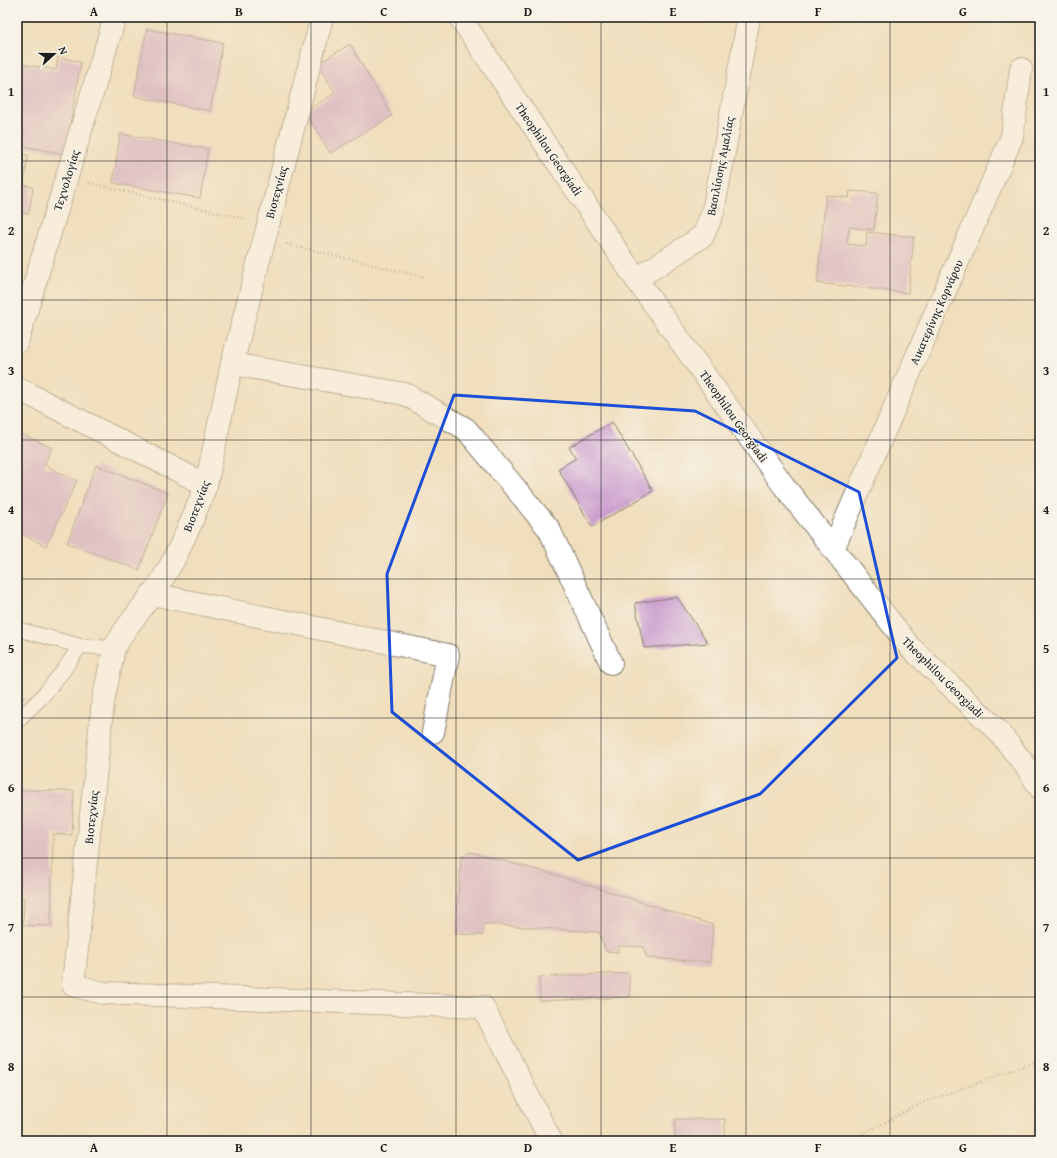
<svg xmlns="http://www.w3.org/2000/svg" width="1057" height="1158" font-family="'Gentium Book Plus',serif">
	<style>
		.building { fill: #cb9dce }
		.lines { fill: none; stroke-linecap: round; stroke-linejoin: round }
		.lane-casing { stroke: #867d6c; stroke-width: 16 }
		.street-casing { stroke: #867d6c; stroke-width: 24 }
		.secondary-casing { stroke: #867d6c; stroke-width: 24 }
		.path { stroke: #867d6c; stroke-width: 2.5; stroke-dasharray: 1 3; stroke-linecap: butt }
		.lane { stroke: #fff; stroke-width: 14 }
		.street { stroke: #fff; stroke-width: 22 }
		.secondary { stroke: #fff; stroke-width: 22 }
		.marked { fill: none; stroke: #1d4ed8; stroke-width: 3; stroke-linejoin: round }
		.grid { fill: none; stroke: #1c1c1c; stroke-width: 1; stroke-opacity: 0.55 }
		.labels { text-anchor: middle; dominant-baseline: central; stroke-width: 3; stroke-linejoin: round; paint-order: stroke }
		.street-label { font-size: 12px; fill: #1c1c1c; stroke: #f7f3e8 }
		.neatline { fill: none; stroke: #1c1c1c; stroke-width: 1.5 }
		.grid-label { font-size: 13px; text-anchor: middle; font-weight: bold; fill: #1c1c1c }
	</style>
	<rect width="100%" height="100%" fill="#f7f3e8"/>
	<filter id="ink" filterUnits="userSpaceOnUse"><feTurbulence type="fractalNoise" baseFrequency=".025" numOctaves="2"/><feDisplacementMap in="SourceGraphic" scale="8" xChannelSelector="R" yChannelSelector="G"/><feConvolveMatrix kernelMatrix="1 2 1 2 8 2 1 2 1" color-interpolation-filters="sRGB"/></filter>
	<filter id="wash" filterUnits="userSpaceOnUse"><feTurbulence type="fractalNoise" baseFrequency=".012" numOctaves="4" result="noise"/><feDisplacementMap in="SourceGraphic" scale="16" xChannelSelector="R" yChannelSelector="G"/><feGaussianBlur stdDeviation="0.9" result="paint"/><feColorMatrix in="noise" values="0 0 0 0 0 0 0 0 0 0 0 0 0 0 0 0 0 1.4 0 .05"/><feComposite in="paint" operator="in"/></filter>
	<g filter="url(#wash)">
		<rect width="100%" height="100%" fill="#f0debc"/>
		<g id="blocks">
			<g class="building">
				<polygon points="147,29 223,43 210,111 134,96"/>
				<polygon points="350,44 392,116 330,153 305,112 335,93 318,64"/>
				<polygon points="58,57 81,62 65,154 17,145 17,63 56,70"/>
				<polygon points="120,134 208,149 200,198 113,183"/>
				<polygon points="17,153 28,155 24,185 33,187 29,214 17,212"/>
				<polygon points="850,191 878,193 874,230 849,227 847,244 866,246 867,232 914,237 908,293 817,283 826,195 849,198"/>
				<polygon points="612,422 653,491 592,527 558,469 576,458 569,447"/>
				<polygon points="18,432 52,448 44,465 77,481 46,546 17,532 17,435"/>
				<polygon points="96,465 168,493 139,570 67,543"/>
				<polygon points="677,597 708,643 644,648 635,603"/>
				<polygon points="17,688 24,698 17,703"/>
				<polygon points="17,790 74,791 72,835 53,834 51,926 23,925 24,897 17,897"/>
				<polygon points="471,852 563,877 713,925 710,962 647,958 643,947 618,946 618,952 606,951 599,932 483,924 483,935 456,934 461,856"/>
				<polygon points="629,973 630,997 540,1001 539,977"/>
				<rect x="675" y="1119" width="50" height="22"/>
			</g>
		</g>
	</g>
	<g filter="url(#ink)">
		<use href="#blocks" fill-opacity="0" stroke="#867d6c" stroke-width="1"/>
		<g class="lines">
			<g class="lane-casing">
				<g id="lane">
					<polyline points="17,629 80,646 114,648"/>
					<polyline points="17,721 41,698 63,671 80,646"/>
				</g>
			</g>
			<g class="street-casing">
				<g id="street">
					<polyline points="322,17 232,364 206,485 191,523 173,561 159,585 125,630 114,648 103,702 73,985 103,993 483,1007 551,1141"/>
					<polyline points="636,279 703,236 713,212 749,17"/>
					<polyline points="17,342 115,17"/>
					<polyline points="232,364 405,394 466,429 549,529 611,663"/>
					<polyline points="17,388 206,485"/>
					<polyline points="833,549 1012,137 1021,69"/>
					<polyline points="152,594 448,655 433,732"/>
				</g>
			</g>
			<g class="secondary-casing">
				<polyline id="secondary" points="460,17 636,279 784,486 910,647 998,731 1025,765 1040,788"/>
			</g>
			<g class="path">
				<polyline points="89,183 246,219"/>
				<polyline points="286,244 424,277"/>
				<polyline points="849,1141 922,1103 1040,1060"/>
			</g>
			<use href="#lane" class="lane"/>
			<use href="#street" class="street"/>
			<use href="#secondary" class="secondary"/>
		</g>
	</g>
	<path d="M0 0H1057V1158H0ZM454 395 695 411 859 492 897 658 760 794 578 860 392 712 387 574Z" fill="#f0debc" fill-opacity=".55" fill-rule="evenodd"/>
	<path class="marked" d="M454 395 695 411 859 492 897 658 760 794 578 860 392 712 387 574Z"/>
	<path class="grid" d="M167 17V1141M311 17V1141M456 17V1141M601 17V1141M746 17V1141M890 17V1141M17 161H1040M17 300H1040M17 440H1040M17 579H1040M17 718H1040M17 858H1040M17 997H1040"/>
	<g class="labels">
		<g class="street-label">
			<text transform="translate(549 149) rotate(56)">Theophilou Georgiadi</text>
			<text transform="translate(720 166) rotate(-79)">Βασιλίσσης Αμαλίας</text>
			<text transform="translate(66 180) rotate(-73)">Τεχνολογίας</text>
			<text transform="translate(276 192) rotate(-75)">Βιοτεχνίας</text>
			<text transform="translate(936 312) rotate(-66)">Αικατερίνης Κορνάρου</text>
			<text transform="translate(734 416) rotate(55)">Theophilou Georgiadi</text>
			<text transform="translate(196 506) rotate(-69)">Βιοτεχνίας</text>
			<text transform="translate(943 677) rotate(45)">Theophilou Georgiadi</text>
			<text transform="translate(91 817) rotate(-84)">Βιοτεχνίας</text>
		</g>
	</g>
	<rect width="1057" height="1158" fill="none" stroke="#f7f3e8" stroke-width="44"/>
	<g transform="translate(54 54) rotate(69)" stroke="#f7f3e8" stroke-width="3" paint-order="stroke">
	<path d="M0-3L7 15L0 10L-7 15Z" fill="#1c1c1c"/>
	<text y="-6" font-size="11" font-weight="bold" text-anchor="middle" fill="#1c1c1c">N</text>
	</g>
	<rect x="22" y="22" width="1013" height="1114" class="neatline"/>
	<g class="grid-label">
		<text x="94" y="16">A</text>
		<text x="239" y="16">B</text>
		<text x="384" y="16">C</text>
		<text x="528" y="16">D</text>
		<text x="673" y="16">E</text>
		<text x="818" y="16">F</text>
		<text x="963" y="16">G</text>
		<text x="11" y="96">1</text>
		<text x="1046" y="96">1</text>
		<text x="11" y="235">2</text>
		<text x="1046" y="235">2</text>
		<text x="11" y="375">3</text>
		<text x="1046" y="375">3</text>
		<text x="11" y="514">4</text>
		<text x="1046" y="514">4</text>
		<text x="11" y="653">5</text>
		<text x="1046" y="653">5</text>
		<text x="11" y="792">6</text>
		<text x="1046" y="792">6</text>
		<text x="11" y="932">7</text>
		<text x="1046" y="932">7</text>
		<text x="11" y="1071">8</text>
		<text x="1046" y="1071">8</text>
		<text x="94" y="1152">A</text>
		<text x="239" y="1152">B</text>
		<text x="384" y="1152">C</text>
		<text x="528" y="1152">D</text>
		<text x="673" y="1152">E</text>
		<text x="818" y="1152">F</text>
		<text x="963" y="1152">G</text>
	</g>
</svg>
